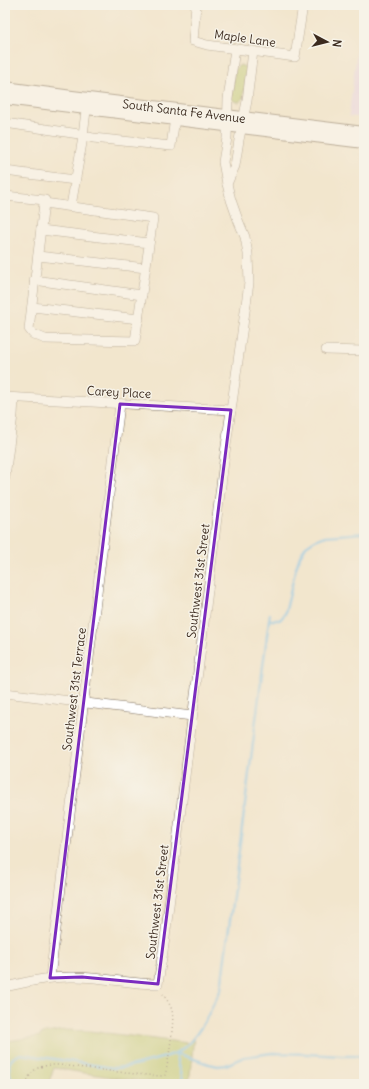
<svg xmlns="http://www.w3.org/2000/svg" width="369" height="1089" font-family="Delius,sans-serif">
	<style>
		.built { fill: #e6d2f0 }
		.green { fill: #b8c86b; stroke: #7a7944 }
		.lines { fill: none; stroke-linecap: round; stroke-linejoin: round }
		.stream { stroke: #76c1ef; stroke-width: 2.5 }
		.minor-casing { stroke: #7b6c5b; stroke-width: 10 }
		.major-casing { stroke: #7b6c5b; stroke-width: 14 }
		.path { stroke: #7b6c5b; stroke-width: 1.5; stroke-dasharray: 1 3; stroke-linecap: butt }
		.minor { stroke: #fff; stroke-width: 9 }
		.major { stroke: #fff; stroke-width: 12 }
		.marked { fill: none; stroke: #7b2cbf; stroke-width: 3; stroke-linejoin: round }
		.labels { text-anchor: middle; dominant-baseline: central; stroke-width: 3; stroke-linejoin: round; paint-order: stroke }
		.street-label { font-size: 12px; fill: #3b2a1e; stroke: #f7f3e8 }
	</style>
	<rect width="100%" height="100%" fill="#f7f3e8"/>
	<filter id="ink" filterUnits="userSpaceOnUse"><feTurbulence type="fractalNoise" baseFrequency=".025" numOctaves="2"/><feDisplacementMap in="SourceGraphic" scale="8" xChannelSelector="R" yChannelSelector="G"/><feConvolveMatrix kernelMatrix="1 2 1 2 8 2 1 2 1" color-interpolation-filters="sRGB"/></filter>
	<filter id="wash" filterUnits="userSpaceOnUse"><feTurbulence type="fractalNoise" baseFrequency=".012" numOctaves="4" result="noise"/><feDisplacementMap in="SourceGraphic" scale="16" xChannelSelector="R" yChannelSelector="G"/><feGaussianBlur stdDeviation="0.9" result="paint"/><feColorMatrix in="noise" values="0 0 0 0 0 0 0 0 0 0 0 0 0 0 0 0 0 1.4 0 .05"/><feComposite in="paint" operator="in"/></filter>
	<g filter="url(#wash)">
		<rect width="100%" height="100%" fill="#f2e6cd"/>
		<polygon class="built" points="362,5 364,5 364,118 349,116"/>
		<g class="green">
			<polygon points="240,65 245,67 247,70 243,99 239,102 234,101 231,97 235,69"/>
			<path d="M64 1030 90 1031 188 1043 194 1036 189 1084C145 1084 98 1075 54 1068L48 1084H5V1043L8 1041 41 1036V1034L46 1033Z"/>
		</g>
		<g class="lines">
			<g class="stream">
				<polyline points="270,614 269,620 280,620 285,614 296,568 300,556 306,546 315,540 325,536 364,533"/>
				<polyline points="176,1053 209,1064 218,1066 226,1065 244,1057 272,1053 308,1054 341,1056 364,1056"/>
				<polyline points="176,1053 184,1084"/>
				<path d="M12 1084C10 1070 3 1060 21 1054L114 1068C127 1068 138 1064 150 1061 161 1058 173 1056 182 1049 200 1036 211 1009 221 989L269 620"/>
			</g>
		</g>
	</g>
	<g filter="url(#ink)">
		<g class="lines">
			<g class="minor-casing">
				<g id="minor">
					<polyline points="196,5 193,41 207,45 295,57 303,5"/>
					<polyline points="5,123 79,134 93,138 171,146 175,118"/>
					<polyline points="5,171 75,180"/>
					<polyline points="227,184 235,166 239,140 247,101 253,51"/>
					<polyline points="5,196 45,200 44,203 29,329 33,334 45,339 135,341 153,218 44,203"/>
					<polyline points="71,206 82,143 87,103"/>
					<polyline points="41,230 149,243"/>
					<polyline points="38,256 146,268"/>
					<polyline points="34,280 142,295"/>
					<polyline points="32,307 139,319"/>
					<polyline points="326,350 364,351"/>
					<polyline points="5,397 231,410"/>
					<polyline points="5,477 13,415 14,398"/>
					<polyline points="5,693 192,716"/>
					<polyline points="50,978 120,404"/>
					<path d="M5 987C28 982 51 976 75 977 103 977 130 984 158 984L165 938 225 453 249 283 248 254 245 237 238 220 231 200 227 184 223 162 227 138 228 99 235 49"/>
				</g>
			</g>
			<g class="major-casing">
				<g id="major">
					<polyline points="5,88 72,97 364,133"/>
					<polyline points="5,98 364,142"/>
				</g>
			</g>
			<path class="path" d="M26 1084C32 1066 42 1065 60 1065L135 1074 160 1076 165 1075C168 1065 175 1019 172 1011 171 1005 166 999 163 994"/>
			<use href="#minor" class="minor"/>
			<use href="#major" class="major"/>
		</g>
	</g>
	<path d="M0 0H369V1089H0ZM120 404 231 410 158 984 82 977 50 978Z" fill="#f2e6cd" fill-opacity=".55" fill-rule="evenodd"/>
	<path class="marked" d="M120 404 231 410 158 984 82 977 50 978Z"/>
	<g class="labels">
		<g class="street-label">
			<text transform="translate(245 38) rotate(8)">Maple Lane</text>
			<text transform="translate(184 111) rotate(7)">South Santa Fe Avenue</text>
			<text transform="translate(119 392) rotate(3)">Carey Place</text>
			<text transform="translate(198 581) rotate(-83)">Southwest 31st Street</text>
			<text transform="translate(74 689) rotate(-83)">Southwest 31st Terrace</text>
			<text transform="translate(157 902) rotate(-83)">Southwest 31st Street</text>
		</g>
	</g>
	<rect width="369" height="1089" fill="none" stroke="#f7f3e8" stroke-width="20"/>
	<g transform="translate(327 42) rotate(97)" stroke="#f7f3e8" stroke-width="3" paint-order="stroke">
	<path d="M0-3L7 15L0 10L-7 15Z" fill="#3b2a1e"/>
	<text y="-6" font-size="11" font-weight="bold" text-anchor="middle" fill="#3b2a1e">N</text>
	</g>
</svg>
